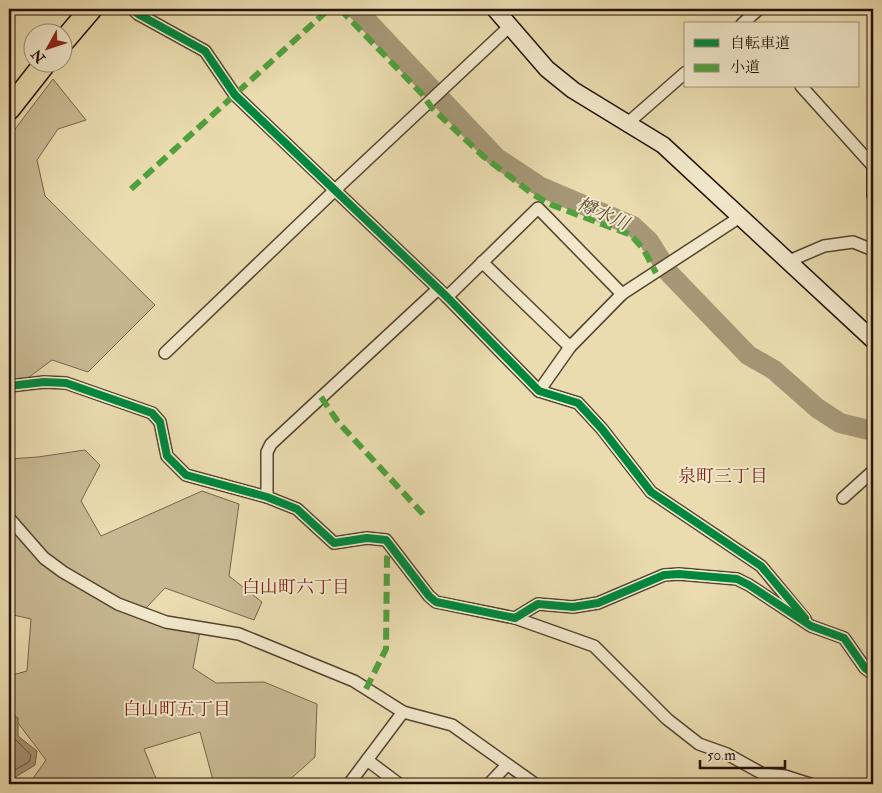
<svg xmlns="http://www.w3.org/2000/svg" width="882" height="793" font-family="'IM FELL Double Pica','Noto Serif JP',serif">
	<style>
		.green { fill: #c8b993; stroke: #75654e }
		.water { fill: #a69776; stroke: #71614a }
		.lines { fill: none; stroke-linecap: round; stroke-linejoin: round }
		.shore { stroke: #64543f; stroke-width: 1 }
		.river { stroke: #a69776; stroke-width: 20 }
		.street-casing { stroke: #544432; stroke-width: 14 }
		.secondary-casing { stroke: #221108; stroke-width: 19 }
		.highway-casing { stroke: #221108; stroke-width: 24 }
		.street { stroke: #f1e8cb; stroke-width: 11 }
		.secondary { stroke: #f1e8cb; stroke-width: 16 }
		.highway { stroke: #eadcaf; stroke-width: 21 }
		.quiet { stroke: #50a03e; stroke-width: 6; stroke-dasharray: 12 6; stroke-linecap: butt }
		.cycleway-casing { stroke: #f1e8cb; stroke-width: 11 }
		.cycleway { stroke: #00873e; stroke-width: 8 }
		.labels { text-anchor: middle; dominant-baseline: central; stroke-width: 4; stroke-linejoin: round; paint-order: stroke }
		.water-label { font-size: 18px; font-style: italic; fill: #5d4d39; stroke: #f1e8cb }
		.neighbourhood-label { font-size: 18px; fill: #7a1f14; stroke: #f1e8cb }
	</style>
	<rect width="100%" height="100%" fill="#eadcaf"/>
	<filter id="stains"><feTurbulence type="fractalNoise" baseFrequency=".004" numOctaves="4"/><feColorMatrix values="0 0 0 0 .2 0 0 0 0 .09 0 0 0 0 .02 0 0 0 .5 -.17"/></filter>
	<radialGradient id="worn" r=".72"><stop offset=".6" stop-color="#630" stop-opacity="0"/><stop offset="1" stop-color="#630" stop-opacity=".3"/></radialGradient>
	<g class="green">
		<polygon points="53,79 86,120 58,129 37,160 45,196 155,305 88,372 52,360 9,392 9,137"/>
		<polygon points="85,450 100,465 81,501 101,536 202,491 239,504 229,576 262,602 254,620 165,588 146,608 200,631 193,668 216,683 264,682 317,704 315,757 285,784 214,784 200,732 144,749 157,781 152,784 29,784 46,760 9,711 9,676 27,671 31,619 9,614 9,459 38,457"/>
	</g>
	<polygon class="water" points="9,712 18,718 18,736 37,751 35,765 9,781"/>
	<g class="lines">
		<polyline class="shore" points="9,717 13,721 14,738 31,755 29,762 9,773"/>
		<polyline class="river" points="356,9 497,158 541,187 633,226 649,241 669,273 748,355 774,370 817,408 840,423 873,431"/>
		<g class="street-casing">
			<g id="street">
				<polyline points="133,9 138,14 205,51 235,95 447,297 539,391 578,403 602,429 651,492 761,566 805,619"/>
				<polyline points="742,24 759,9"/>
				<polyline points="801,86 873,166 873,196"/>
				<polyline points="629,122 686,72"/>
				<polyline points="789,261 824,246 853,242 873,250"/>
				<polyline points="482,262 570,347"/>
				<polyline points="447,297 538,208 622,294"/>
				<polyline points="165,353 335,190 510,26"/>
				<polyline points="9,386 44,382 66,383 152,413 160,422 167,456 186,475 267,497 297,509 334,543 367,538 386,540 429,596 436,602 515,618 538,604 573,607 598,603 664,575 679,574 737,579 749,585 811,626 844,638 865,668 873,674"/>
				<polyline points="539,391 570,347 622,294 740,217"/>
				<polyline points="267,497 267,452 271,444 438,289"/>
				<polyline points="843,498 873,471"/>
				<polyline points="9,518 44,558 63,572 118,604 166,622 239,634 354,681 403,712 452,725 535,784"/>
				<polyline points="515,618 594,646 667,719 699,744 727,754 763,774 785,776 810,784"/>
				<polyline points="367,760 399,784"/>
				<polyline points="349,784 403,712"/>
				<polyline points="489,784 507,765"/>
			</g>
		</g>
		<g class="secondary-casing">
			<polyline id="secondary" points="495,9 547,69 573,90 663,145 873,340"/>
		</g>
		<g class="highway-casing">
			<g id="highway">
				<polyline points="62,43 91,9"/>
				<polyline points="9,109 46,62"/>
			</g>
		</g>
		<use href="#street" class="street"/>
		<use href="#secondary" class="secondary"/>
		<use href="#highway" class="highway"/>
		<g class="quiet">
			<polyline points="340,9 422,94 432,108 483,156 534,195 552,205 631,235 644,250 656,273"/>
			<polyline points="131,189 329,9"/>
			<polyline points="321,397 338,422 423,514"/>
			<polyline points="366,689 386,649 387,558 392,546"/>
		</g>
		<g class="cycleway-casing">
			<g id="cycleway">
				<polyline points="133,9 138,14 205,51 235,95 447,297 539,391 578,403 602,429 651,492 761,566 805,618"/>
				<polyline points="9,386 44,382 66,383 152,413 160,422 167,456 186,475 267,497 297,509 334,543 367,538 386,540 429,596 436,602 515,618 538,604 573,607 598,603 664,575 679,574 737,579 749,585 811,626 844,638 865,668 873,674"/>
			</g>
		</g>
		<use href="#cycleway" class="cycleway"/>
	</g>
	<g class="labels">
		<g class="water-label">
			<text transform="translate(603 214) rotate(24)">樽水川</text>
		</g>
		<g class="neighbourhood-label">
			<text x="723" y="476">泉町三丁目</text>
			<text x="296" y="587">白山町六丁目</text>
			<text x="177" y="709">白山町五丁目</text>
		</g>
	</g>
	<rect width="882" height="793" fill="none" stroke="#eadcaf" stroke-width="30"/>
	<rect x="10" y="10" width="862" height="773" fill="none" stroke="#221108" stroke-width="2.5"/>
	<rect x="15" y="15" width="852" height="763" fill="none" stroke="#221108"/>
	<rect x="684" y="22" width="175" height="65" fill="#f1e8cb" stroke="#9e927d"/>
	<rect x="694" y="39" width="25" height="8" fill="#00873e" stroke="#9e927d"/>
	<text x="730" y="48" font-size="15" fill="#221108">自転車道</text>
	<rect x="694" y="64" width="25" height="8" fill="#50a03e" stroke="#9e927d"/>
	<text x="730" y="72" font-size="15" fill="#221108">小道</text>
	<g transform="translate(48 48) rotate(230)"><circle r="24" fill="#f1e8cb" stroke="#9e927d"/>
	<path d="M0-4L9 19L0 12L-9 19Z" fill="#8f2418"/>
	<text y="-8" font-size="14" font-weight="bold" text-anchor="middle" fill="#221108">N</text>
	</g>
	<path d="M700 760v8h85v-8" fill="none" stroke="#221108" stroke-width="2.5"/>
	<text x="707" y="760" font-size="15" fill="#221108" stroke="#f1e8cb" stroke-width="4" paint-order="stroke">50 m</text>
	<rect width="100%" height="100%" filter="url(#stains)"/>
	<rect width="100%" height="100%" fill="url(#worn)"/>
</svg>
